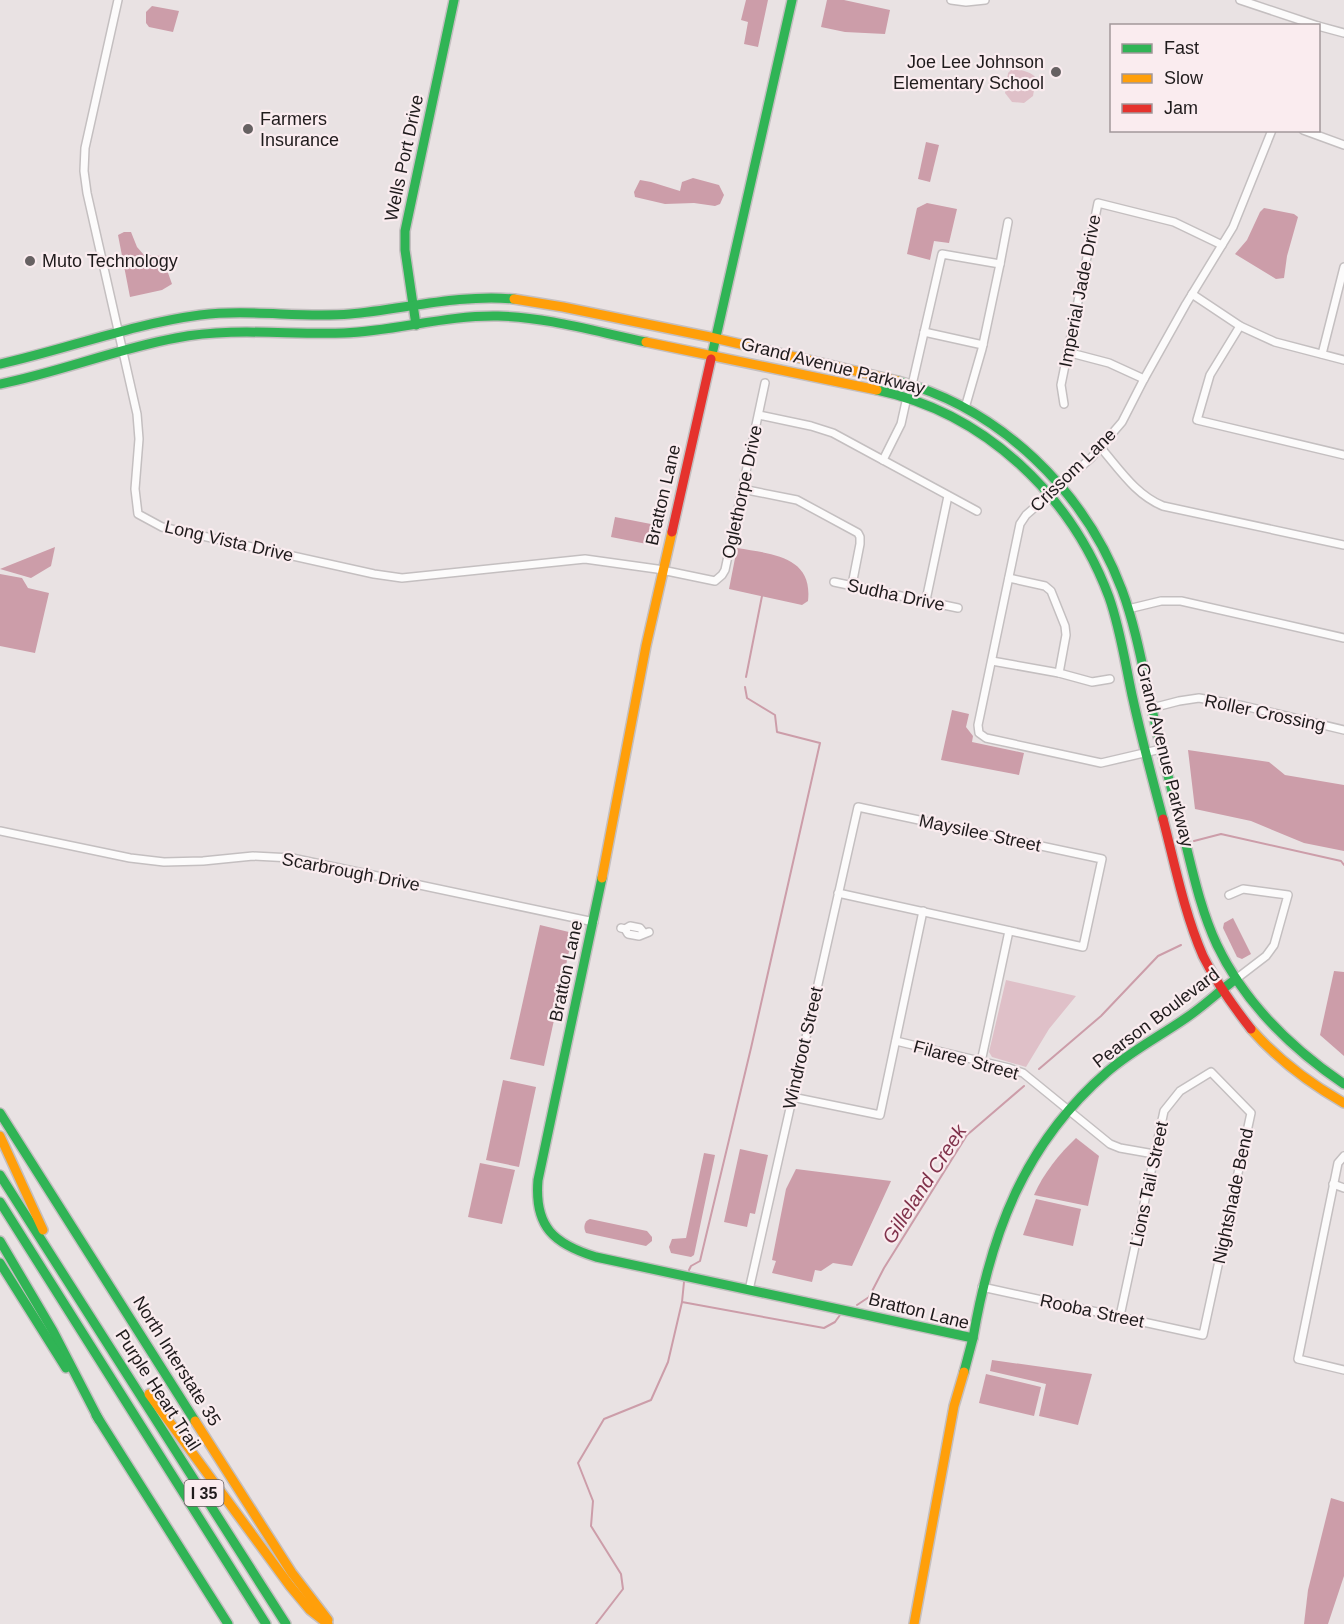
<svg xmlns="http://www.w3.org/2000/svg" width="1344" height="1624" font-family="Arial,sans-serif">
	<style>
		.green { fill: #dfc0c8 }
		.water { fill: #cc9da9 }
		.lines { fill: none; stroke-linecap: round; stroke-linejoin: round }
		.stream { stroke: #cc9da9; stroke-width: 2 }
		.street-casing { stroke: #c4bfc0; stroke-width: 10 }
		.fast-casing { stroke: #c4bfc0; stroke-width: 12 }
		.slow-casing { stroke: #c4bfc0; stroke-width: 12 }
		.jam-casing { stroke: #c4bfc0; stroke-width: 12 }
		.street { stroke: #fcfbfb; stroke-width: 7 }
		.fast { stroke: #30b455; stroke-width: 9 }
		.slow { stroke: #ff9f0a; stroke-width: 9 }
		.jam { stroke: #e5322d; stroke-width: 9 }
		.poi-dot { fill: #666162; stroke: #faecef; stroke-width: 2 }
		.labels { text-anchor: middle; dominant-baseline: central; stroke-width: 4.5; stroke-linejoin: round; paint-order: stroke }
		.shield { fill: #faecef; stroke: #615a5b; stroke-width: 1.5 }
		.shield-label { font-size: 16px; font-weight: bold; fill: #1f1b1c }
		.poi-label { font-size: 18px; fill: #1f1b1c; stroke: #faecef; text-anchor: start }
		.street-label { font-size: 18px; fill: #1f1b1c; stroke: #faecef }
		.water-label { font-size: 20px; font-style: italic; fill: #81334c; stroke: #faecef }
	</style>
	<rect width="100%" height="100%" fill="#e9e2e3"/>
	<g class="green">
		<path d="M1011 70C1018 69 1031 71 1036 78L1033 96 1024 103 1012 102 1005 93 1008 73Z"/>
		<polygon points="1006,980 1076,996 1049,1029 1026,1067 992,1057 989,1052"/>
	</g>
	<g class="water">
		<polygon points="746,0 768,0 758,47 744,44 748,22 741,20"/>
		<polygon points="827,0 844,0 890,10 885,34 845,32 821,27"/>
		<polygon points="152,6 179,11 173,32 149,27 146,23 146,12"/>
		<polygon points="926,142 939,145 930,182 918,179"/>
		<polygon points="693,178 719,185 724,195 720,204 715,206 694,203 665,204 635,197 634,192 640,180 651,182 680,191 682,182"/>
		<polygon points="927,203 957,209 949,243 934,241 930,260 907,254 917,208"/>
		<polygon points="1264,208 1294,214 1298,217 1287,256 1284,278 1276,279 1235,254 1247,240 1260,212"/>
		<polygon points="124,232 131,232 137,247 144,255 162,256 172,284 162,290 130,297 118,235"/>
		<polygon points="615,517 656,525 652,545 611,537"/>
		<polygon points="55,547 51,566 31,578 0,569"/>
		<path d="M737 548C772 554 813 556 808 601L802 605 729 589Z"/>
		<polygon points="0,574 22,578 28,588 49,593 35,653 0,646"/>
		<polygon points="952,710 969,714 966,727 973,736 972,742 1024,753 1019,775 941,760"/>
		<polygon points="1188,750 1269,762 1285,775 1344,785 1344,851 1304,843 1251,821 1195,809"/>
		<polygon points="1233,918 1251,954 1242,959 1237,957 1223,928 1224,923"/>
		<polygon points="540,925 573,933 544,1066 510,1059"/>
		<polygon points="1334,971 1344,972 1344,1056 1320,1035"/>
		<polygon points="503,1080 536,1087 519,1167 486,1160"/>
		<path d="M1076 1138 1099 1156 1088 1206 1034 1195C1043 1174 1060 1153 1076 1138Z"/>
		<polygon points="740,1149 768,1155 755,1214 750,1213 747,1227 724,1222"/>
		<polygon points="704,1153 715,1155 694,1255 691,1257 671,1253 669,1247 672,1239 686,1238"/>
		<polygon points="480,1163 515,1170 502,1224 468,1217"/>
		<polygon points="796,1169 891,1181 852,1266 833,1263 821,1271 815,1270 812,1282 772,1273 776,1261 772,1260 786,1189"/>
		<polygon points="1036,1199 1081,1209 1073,1246 1023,1235"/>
		<path d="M590 1219 647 1231 652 1237V1241L646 1246 586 1233C583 1228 584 1221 590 1219Z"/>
		<polygon points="992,1360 1092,1374 1078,1425 1039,1416 1046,1384 990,1371"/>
		<polygon points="986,1374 1041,1387 1034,1416 979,1403"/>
		<polygon points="1331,1498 1344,1502 1344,1576 1328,1624 1304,1624 1308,1590"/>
	</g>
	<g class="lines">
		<g class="stream">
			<polyline points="746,677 762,596"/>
			<polyline points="1194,841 1221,834 1341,861 1344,865"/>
			<polyline points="1039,1069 1101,1016 1158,956 1181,945"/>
			<polyline points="689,1270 691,1266 700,1261 751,1048 820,743 777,732 775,715 747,698 745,687"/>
			<polyline points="682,1302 684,1282"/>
			<polyline points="857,1305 869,1297 884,1268 967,1135 1024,1086"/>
			<polyline points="596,1624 623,1589 621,1574 591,1526 593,1501 578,1463 604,1419 651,1400 668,1362 682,1302 824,1328 835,1322 840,1315"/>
		</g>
		<g class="street-casing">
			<g id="street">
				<polyline points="118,0 85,148 84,171 87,193 137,414 139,439 135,489 138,514 162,527 374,574 402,578 585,559 657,569 715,581 722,575 725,570 765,383"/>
				<polyline points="951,0 966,2 985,0"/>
				<polyline points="1240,0 1318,26"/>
				<polyline points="1318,26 1344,33"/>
				<polyline points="1303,130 1344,145"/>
				<polyline points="1000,264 1008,222"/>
				<polyline points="1192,294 1240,326 1275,342 1344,360"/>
				<polyline points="1240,326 1210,375 1197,420 1344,455"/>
				<polyline points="924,332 983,345"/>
				<polyline points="1067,352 1109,363 1144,379"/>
				<polyline points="1322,354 1344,267"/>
				<polyline points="912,385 942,254 1000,264 982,349 965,408"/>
				<polyline points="1064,404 1061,385 1098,203 1174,222 1222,245"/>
				<polyline points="759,415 811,426 833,433 977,511"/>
				<path d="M1101 448C1120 470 1136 495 1163 506L1344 545"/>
				<polyline points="883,460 901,424 907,397"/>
				<polyline points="742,489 797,500 858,533 860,537 860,544 852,585"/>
				<polyline points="1009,578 1045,586 1051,591 1065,626 1066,635 1059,673"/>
				<polyline points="834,582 958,608"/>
				<polyline points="926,600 948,496"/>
				<polyline points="1128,609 1161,601 1181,601 1344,638"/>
				<polyline points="992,661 1059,673 1092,682 1110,679"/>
				<polyline points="1152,708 1179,701 1199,698 1244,706 1344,730"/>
				<polyline points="1161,749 1101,763 986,738 979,733 978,725 1020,524 1026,515 1091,458 1122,422 1144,379 1186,304 1233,227 1272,130"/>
				<polyline points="0,831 130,858 164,862 203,861 253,856 292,858 594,922"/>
				<polyline points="1229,895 1243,889 1288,895 1274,945 1266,956 1236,979"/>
				<polyline points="621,928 625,929 628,934 639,936 649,932"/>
				<polyline points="625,929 630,926 640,928 644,933"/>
				<polyline points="896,1041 1009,1068 1023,1073 1110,1144 1120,1148 1154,1154"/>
				<polyline points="981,1062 1009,931"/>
				<polyline points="792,1097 880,1115 923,911"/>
				<polyline points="1344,1156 1338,1163 1298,1359 1344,1370"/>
				<polyline points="1333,1184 1344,1188"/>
				<polyline points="982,1287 1203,1335 1251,1113 1211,1072 1180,1091 1164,1111 1120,1316"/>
				<polyline points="749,1290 858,807 1102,859 1083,947 838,893"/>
			</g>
		</g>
		<g class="fast-casing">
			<g id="fast">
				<polyline points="416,325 405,250 405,231 454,0"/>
				<polyline points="711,359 792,0"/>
				<path d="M0 364C67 349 132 324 200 315 250 309 300 318 350 314 405 309 459 294 514 299"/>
				<path d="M898 381C1001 409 1085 491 1122 590 1136 628 1143 669 1152 709 1161 752 1173 794 1184 837 1193 873 1201 911 1217 945 1245 1004 1291 1048 1344 1084"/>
				<path d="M0 384C60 372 116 349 176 338 232 327 288 335 344 333 396 331 446 315 498 316 547 317 597 332 646 342"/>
				<path d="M877 390C985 413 1071 495 1109 597 1120 628 1125 662 1132 695 1141 736 1152 778 1163 819"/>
				<path d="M602 878 538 1180C534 1227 554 1244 596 1257L973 1338 964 1372"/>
				<polyline points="0,1113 195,1421"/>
				<polyline points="0,1175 286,1624"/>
				<polyline points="0,1202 266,1624"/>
				<polyline points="0,1241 53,1331 99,1420"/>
				<polyline points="0,1263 66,1368"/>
				<path d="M973 1338C991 1233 1024 1144 1107 1072 1131 1051 1160 1036 1186 1018 1204 1006 1219 991 1236 979"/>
				<polyline points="96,1415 228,1624"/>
			</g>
		</g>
		<g class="slow-casing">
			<g id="slow">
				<polyline points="514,299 563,307 710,337 898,381"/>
				<polyline points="646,342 877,390"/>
				<polyline points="602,878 646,646 672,532"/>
				<path d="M1251 1029C1278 1060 1309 1083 1344 1103"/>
				<polyline points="0,1136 43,1230"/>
				<polyline points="149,1394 290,1586 310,1610 328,1624"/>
				<polyline points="195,1421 292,1573 328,1620"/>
				<polyline points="914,1624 954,1406 964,1372"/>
			</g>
		</g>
		<g class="jam-casing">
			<g id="jam">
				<polyline points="672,532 711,359"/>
				<path d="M1163 819C1175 865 1184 912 1203 956 1216 982 1233 1006 1251 1029"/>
			</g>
		</g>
		<use href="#street" class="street"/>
		<use href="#fast" class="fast"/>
		<use href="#slow" class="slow"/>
		<use href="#jam" class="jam"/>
	</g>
	<g class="poi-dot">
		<circle cx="1056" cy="72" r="6"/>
		<circle cx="248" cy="129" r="6"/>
		<circle cx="30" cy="261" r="6"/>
	</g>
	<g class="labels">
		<rect class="shield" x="184.5" y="1480" width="39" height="26" rx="4.5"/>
		<g class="shield-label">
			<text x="204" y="1493">I 35</text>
		</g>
		<g class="poi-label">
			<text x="1044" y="62" text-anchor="end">Joe Lee Johnson<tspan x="1044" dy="21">Elementary School</tspan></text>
			<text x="260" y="119">Farmers<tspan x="260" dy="21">Insurance</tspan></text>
			<text x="42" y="261">Muto Technology</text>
		</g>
		<g class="street-label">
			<text transform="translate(404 158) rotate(-78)">Wells Port Drive</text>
			<text transform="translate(1080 291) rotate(-79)">Imperial Jade Drive</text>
			<text transform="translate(833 366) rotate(14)">Grand Avenue Parkway</text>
			<text transform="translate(1073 470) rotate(-44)">Crissom Lane</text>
			<text transform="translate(742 492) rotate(-78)">Oglethorpe Drive</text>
			<text transform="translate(663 495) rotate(-77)">Bratton Lane</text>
			<text transform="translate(229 541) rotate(13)">Long Vista Drive</text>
			<text transform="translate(896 595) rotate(12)">Sudha Drive</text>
			<text transform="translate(1265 713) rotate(12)">Roller Crossing</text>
			<text transform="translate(1165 755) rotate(76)">Grand Avenue Parkway</text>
			<text transform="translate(980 833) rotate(12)">Maysilee Street</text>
			<text transform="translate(351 872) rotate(11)">Scarbrough Drive</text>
			<text transform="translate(566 971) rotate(-78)">Bratton Lane</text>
			<text transform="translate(1156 1018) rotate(-37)">Pearson Boulevard</text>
			<text transform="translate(803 1048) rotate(-77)">Windroot Street</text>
			<text transform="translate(966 1060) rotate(15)">Filaree Street</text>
			<text transform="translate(1149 1184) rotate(-78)">Lions Tail Street</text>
			<text transform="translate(1233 1196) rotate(-78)">Nightshade Bend</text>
			<text transform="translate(919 1311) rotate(14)">Bratton Lane</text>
			<text transform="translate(1092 1311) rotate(12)">Rooba Street</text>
			<text transform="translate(177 1361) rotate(58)">North Interstate 35</text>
			<text transform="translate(158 1390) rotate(57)">Purple Heart Trail</text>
		</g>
		<g class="water-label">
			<text transform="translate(924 1184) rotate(-57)">Gilleland Creek</text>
		</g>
	</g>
	<rect x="1110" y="24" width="210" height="108" fill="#faecef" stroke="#a2989b" stroke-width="1.5"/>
	<rect x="1122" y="44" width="30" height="9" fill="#30b455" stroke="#a2989b" stroke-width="1.5"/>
	<text x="1164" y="54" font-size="18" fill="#1f1b1c">Fast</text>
	<rect x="1122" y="74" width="30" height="9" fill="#ff9f0a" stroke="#a2989b" stroke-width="1.5"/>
	<text x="1164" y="84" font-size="18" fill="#1f1b1c">Slow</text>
	<rect x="1122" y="104" width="30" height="9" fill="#e5322d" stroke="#a2989b" stroke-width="1.5"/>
	<text x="1164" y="114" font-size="18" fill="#1f1b1c">Jam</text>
</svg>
